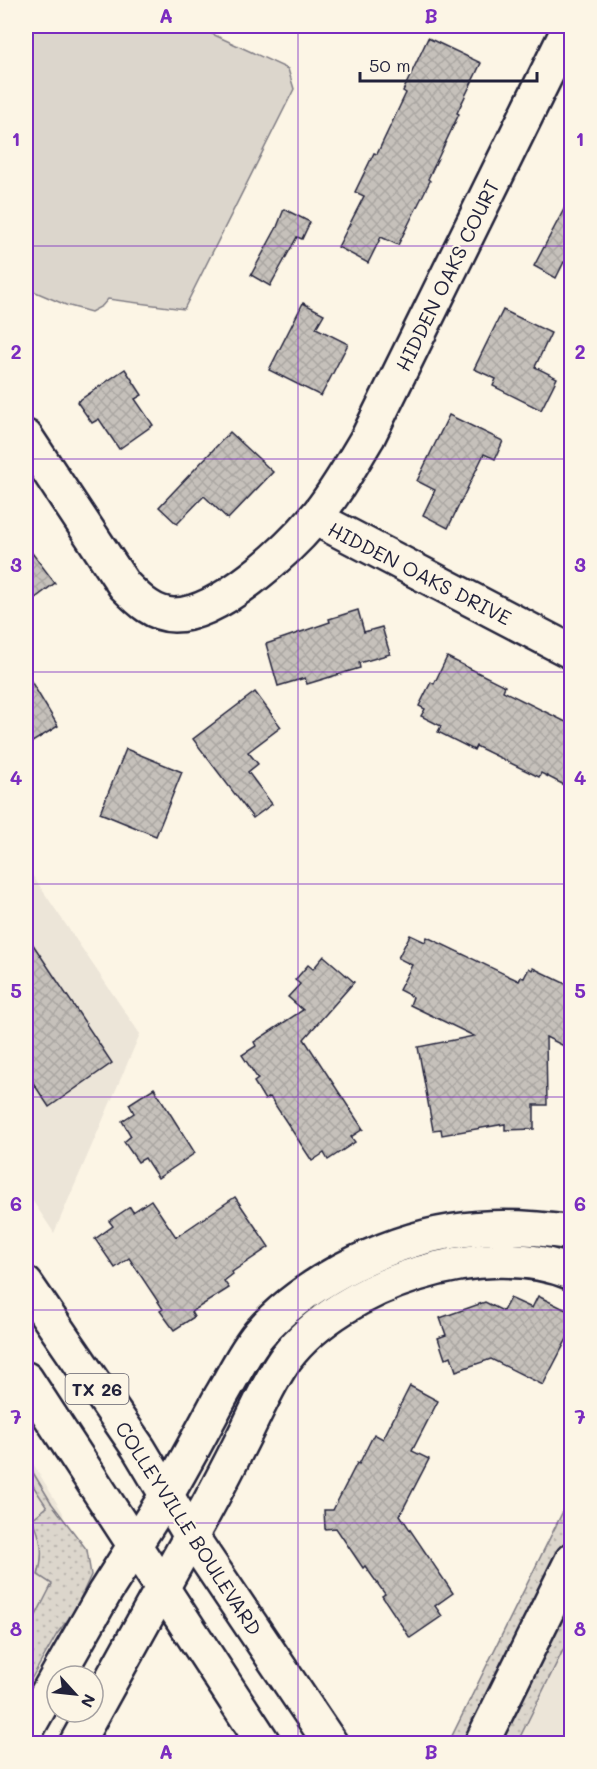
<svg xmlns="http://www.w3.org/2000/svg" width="597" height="1769" font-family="Mali,sans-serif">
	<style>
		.built { fill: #ece5d8 }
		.grass { fill: url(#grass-dots); stroke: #7f7c84; stroke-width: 1.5 }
		.garden { fill: #dcd6cc; stroke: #7f7c84; stroke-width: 1.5 }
		.building { fill: url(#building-cross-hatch); stroke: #22223b; stroke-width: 1.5 }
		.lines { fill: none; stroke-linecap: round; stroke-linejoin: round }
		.minor-casing { stroke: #22223b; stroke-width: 38 }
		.major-casing { stroke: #22223b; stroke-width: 38 }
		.minor { stroke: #fcf5e5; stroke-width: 33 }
		.major { stroke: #fcf5e5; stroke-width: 33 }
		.grid { fill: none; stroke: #7b2cbf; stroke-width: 1.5; stroke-opacity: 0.55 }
		.labels { text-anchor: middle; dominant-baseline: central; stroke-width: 4.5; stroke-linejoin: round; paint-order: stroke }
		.shield { fill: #fcf5e5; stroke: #63616e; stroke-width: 1.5 }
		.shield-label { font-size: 18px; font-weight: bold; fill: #22223b }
		.street-label { font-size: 20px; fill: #22223b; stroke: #fcf5e5 }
		.neatline { fill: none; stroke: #7b2cbf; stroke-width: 2 }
		.grid-label { font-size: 20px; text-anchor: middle; font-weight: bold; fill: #7b2cbf }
	</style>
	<defs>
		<pattern id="grass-dots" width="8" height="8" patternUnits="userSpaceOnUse" patternTransform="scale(1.5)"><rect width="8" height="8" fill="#dcd6cc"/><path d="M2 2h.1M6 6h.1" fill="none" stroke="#bcb7b0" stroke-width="1.8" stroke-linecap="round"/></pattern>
		<pattern id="building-cross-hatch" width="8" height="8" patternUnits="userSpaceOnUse" patternTransform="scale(1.5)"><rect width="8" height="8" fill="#c6c1bb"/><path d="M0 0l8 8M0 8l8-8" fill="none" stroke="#aaa6a2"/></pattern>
	</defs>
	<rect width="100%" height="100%" fill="#fcf5e5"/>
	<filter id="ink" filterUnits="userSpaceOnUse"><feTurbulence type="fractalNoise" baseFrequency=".0167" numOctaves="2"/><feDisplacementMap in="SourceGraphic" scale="12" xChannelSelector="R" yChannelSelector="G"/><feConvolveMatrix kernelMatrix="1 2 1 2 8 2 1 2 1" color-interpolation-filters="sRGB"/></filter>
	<g filter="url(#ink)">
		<g class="built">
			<polygon points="26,866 140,1034 54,1233 26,1191"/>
			<polygon points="26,1452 63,1513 74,1596 26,1680"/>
			<polygon points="571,1634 571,1743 517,1743"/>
		</g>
		<g class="grass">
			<path d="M26 1461 52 1504 87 1550 91 1575 75 1610 57 1634 26 1688V1635L52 1584 38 1575C44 1555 42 1538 32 1519L47 1507 26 1475Z"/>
			<polygon points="571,1495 571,1528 465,1743 448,1744"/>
			<polygon points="571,1592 571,1634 517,1743 497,1744"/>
		</g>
		<polygon class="garden" points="26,26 195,26 288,69 294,89 184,309 108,299 102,306 91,312 66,305 26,288"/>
		<g class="building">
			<polygon points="428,38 481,63 457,113 459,114 428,179 430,181 398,245 381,237 368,263 338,247 364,196 355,192 374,153 377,154 406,93 403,91"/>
			<polygon points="572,194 572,265 564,262 556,278 534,266"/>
			<polygon points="284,209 310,222 302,239 297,237 270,286 251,275 277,227"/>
			<polygon points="303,303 324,314 316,328 348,344 321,396 269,370"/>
			<polygon points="503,310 551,333 535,367 557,378 541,410 493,386 496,379 474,369"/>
			<polygon points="125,369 142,395 135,399 153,425 119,449 99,419 92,423 77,402"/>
			<polygon points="449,415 503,441 495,459 484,454 448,528 423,515 435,490 417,481"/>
			<polygon points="230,432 273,472 228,519 204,496 177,524 159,507"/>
			<polygon points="26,545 55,583 26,605"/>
			<polygon points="358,610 364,632 382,627 390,654 359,663 360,668 307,684 305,678 278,686 266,644 330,622 329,619"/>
			<polygon points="447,657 505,686 503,691 572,725 572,789 541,773 539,777 476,746 474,750 438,732 441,726 421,716 425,709 419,706 431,682 434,684"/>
			<polygon points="26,673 58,726 26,746"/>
			<polygon points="255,692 281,727 248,752 258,764 248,772 272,804 253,818 193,739"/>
			<polygon points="126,749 182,772 156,836 100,813"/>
			<polygon points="26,934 112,1063 49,1107 26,1072"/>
			<polygon points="410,935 425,942 427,937 519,981 521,977 524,978 529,968 532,970 533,968 572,987 572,1050 546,1037 547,1105 534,1105 534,1129 505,1130 505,1124 442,1135 441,1129 433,1130 418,1047 474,1036 410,1005 413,997 399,990 412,965 398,958"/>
			<polygon points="324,956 354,982 304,1039 363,1129 351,1137 355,1142 328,1160 324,1153 312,1161 270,1097 265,1100 254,1082 258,1079 242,1055 256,1046 254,1042 303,1010 288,997 300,984 295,980 308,965 313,969"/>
			<polygon points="154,1088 195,1153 158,1178 145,1158 138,1162 124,1142 131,1136 122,1121 134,1113 129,1104"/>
			<polygon points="235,1197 269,1247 232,1272 233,1274 224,1281 229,1288 191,1312 194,1317 174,1330 160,1311 163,1309 129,1258 115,1268 95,1239 113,1226 109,1221 130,1207 133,1212 151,1200 176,1237"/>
			<polygon points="538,1296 572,1313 572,1329 543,1385 491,1359 456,1371 451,1356 445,1359 438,1338 446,1335 440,1318 485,1302 503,1311 510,1298 532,1308"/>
			<polygon points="410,1386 438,1401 412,1451 429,1459 400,1515 453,1593 435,1606 442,1616 410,1638 382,1596 385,1594 365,1566 363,1568 336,1528 325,1529 324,1510 333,1510 357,1463 359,1464 374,1434 383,1439"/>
		</g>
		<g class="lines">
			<g class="minor-casing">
				<g id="minor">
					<path d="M26 437 124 585C138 599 153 615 174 615 219 615 287 551 315 518 336 493 351 465 368 437L570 26"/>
					<polyline points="315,518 572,652"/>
					<path d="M166 1496C185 1463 203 1430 221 1396 233 1376 244 1352 259 1334 282 1307 311 1287 342 1270 418 1229 486 1220 572 1233"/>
					<path d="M191 1536C211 1501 229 1466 247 1430 259 1406 270 1380 286 1358 342 1284 485 1236 572 1273"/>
					<polyline points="481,1744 572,1560"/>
				</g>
			</g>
			<g class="major-casing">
				<g id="major">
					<polyline points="26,1284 139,1449 191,1536 331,1744"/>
					<polyline points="26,1379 264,1744"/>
					<polyline points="26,1731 105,1592 166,1496"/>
					<polyline points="76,1744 191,1536"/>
				</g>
			</g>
			<use href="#minor" class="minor"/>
			<use href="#major" class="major"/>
		</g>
	</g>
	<path class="grid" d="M298 26V1744M26 246H572M26 459H572M26 672H572M26 884H572M26 1097H572M26 1310H572M26 1523H572"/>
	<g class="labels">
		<rect class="shield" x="65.5" y="1374" width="63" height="30" rx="4.5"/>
		<g class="shield-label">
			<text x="97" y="1389">TX 26</text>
		</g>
		<g class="street-label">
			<text transform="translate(447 275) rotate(-64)">HIDDEN OAKS COURT</text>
			<text transform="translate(420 573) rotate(27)">HIDDEN OAKS DRIVE</text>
			<text transform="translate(189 1528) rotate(57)">COLLEYVILLE BOULEVARD</text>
		</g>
	</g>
	<rect width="597" height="1769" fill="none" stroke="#fcf5e5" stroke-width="66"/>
	<g transform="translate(75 1694) rotate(117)"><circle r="28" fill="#fcf5e5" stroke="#a5a1a1" stroke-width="1.5"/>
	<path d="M0-4.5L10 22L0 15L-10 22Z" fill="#22223b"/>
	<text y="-9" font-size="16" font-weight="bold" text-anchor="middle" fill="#22223b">N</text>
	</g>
	<path d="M360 72v9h177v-9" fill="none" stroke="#22223b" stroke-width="3"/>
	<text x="369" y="72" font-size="18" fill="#22223b" stroke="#fcf5e5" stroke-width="4.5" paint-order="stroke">50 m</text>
	<rect x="33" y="33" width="531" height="1703" class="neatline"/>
	<g class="grid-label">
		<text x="166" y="23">A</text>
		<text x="431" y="23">B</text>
		<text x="16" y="146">1</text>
		<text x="580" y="146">1</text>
		<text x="16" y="359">2</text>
		<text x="580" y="359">2</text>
		<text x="16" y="572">3</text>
		<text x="580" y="572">3</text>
		<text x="16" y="785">4</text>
		<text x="580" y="785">4</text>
		<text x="16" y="998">5</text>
		<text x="580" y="998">5</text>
		<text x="16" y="1211">6</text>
		<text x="580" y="1211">6</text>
		<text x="16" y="1424">7</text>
		<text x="580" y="1424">7</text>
		<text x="16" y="1636">8</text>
		<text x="580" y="1636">8</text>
		<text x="166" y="1759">A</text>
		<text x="431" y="1759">B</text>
	</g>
</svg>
